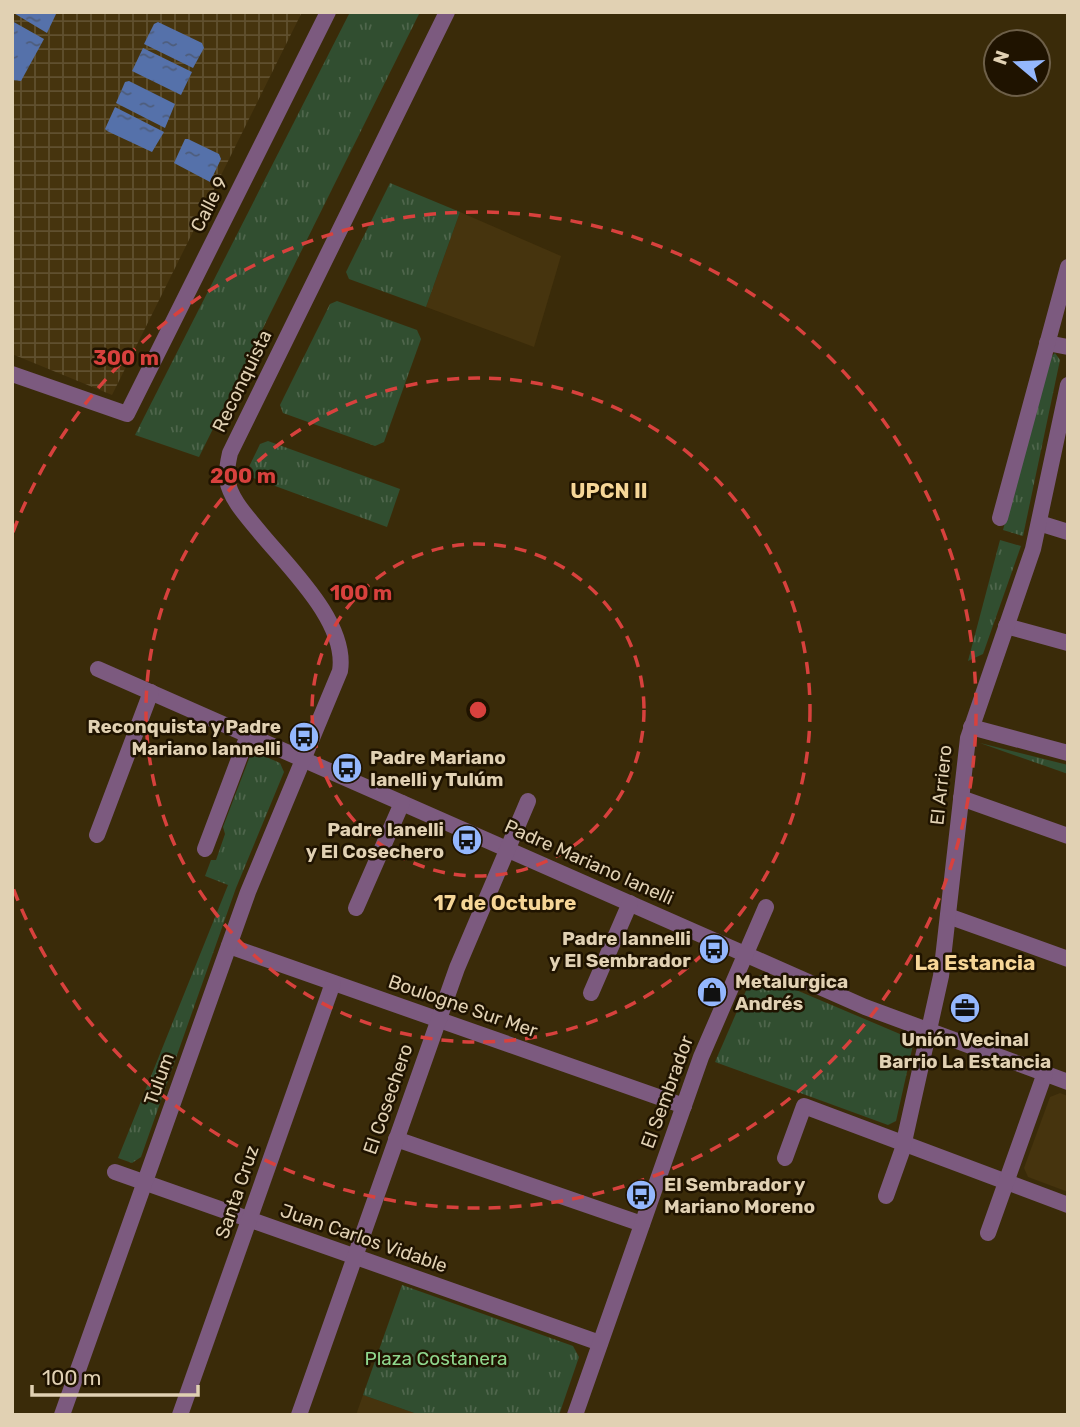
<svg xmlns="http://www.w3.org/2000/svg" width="1080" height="1427" font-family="Rubik,sans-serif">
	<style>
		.built { fill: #46340e }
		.industrial { fill: url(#industrial-grid) }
		.grass { fill: url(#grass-tufts) }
		.water { fill: url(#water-ripples) }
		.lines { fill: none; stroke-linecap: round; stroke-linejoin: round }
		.minor { stroke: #7c5a7f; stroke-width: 16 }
		.ring { fill: none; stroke: #d8413d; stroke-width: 3.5; stroke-dasharray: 12 9 }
		.labels { text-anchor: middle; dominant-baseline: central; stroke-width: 5; stroke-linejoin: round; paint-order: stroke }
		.street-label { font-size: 19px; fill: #e1d1b3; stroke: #1f1300 }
		.poi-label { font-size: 19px; font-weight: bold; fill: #e1d1b3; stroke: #1f1300; text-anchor: end }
		.park-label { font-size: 19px; fill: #8fd78d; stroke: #1f1300 }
		.neighbourhood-label { font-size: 21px; font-weight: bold; fill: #f6d697; stroke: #1f1300 }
		.centre { fill: #d8413d; stroke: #1f1300; stroke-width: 3.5 }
		.ring-label { font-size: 21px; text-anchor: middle; font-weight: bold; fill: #d8413d; stroke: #1f1300; stroke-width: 5; stroke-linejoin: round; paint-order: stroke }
	</style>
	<defs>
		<pattern id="industrial-grid" width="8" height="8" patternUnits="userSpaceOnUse" patternTransform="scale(1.75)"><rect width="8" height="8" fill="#46340e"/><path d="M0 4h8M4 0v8" fill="none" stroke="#60502f"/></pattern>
		<pattern id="grass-tufts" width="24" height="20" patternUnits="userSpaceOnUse" patternTransform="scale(1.75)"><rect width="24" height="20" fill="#314e30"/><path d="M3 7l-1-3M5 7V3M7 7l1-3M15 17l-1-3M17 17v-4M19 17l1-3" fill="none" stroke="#4f664c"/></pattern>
		<pattern id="water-ripples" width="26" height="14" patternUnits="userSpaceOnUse" patternTransform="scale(1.75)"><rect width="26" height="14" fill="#5571aa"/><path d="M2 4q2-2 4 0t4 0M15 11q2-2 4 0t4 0" fill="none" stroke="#4e5d7c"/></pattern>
	</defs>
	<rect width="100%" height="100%" fill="#3a2b09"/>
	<g class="built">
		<polygon points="460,212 561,256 534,347 426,307"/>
		<polygon points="1060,1093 1068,1096 1068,1192 1028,1177 1024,1168 1050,1097"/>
		<polygon points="363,1395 420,1415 356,1415"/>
	</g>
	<polygon class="industrial" points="12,12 302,12 112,395 12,354"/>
	<g class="grass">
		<polygon points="350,12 420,12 199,457 135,435"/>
		<polygon points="390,183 460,212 426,307 349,279 346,272"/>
		<polygon points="337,301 417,330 421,339 384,442 375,446 283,413 280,405 330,304"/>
		<polygon points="1055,353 1060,360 1023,536 1003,530 1048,360"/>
		<polygon points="268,441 400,489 387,527 245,475 260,444"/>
		<polygon points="1000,540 1021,546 983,654 968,661"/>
		<polygon points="980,743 1068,765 1068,774"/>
		<polygon points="257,753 280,763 284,772 236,888 141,1157 132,1163 118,1158 228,885 205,876 211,860 216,860 225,834 223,827 250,756"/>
		<polygon points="761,975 907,1037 913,1045 896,1121 888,1125 715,1062 751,979"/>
		<polygon points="402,1285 573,1346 579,1357 559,1415 420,1415 363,1395"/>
	</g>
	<g class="water">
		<polygon points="12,12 57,12 47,33"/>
		<polygon points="12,21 44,39 21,81 12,80"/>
		<polygon points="158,22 202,43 204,48 193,68 144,44 154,24"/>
		<polygon points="143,48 192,72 181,95 132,71"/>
		<polygon points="129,81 175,104 165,128 116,103 125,82"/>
		<polygon points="115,107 164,132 152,152 107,131 105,129"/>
		<polygon points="185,139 188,139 219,154 221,159 210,182 174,163"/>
	</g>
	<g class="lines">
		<g class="minor">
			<polyline points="1047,343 1068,347"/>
			<polyline points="12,374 127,414 328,12"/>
			<polyline points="1000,518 1068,267"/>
			<polyline points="1039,523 1068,532"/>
			<polyline points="1006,626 1068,643"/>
			<polyline points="98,669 865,1007 1068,1082"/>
			<polyline points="971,727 1068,753"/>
			<polyline points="961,798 1068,836"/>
			<polyline points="97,835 151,692"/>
			<polyline points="205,849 248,735"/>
			<polyline points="356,908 402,803"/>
			<polyline points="948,916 1068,959"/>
			<polyline points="229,946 684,1106"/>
			<polyline points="591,993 630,903"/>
			<polyline points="396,1139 642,1224"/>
			<polyline points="785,1158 804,1106 1068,1205"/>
			<polyline points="115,1172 600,1343"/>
			<polyline points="886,1196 902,1151 941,976 968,738 1033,549 1068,385"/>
			<polyline points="988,1233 1045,1073"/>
			<path d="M62 1415 248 892 340 671C348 622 287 566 258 530 246 515 231 500 227 480 226 471 228 462 230 453L447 12"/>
			<polyline points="180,1415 333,983"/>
			<polyline points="299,1415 457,968 528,801"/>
			<polyline points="575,1415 701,1057 766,907"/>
		</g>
	</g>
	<g class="ring">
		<circle cx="478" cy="710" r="166"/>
		<circle cx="478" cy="710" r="332"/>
		<path d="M13 532A498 498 0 1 1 13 888"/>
	</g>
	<defs>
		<g id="bus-disc" transform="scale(1.575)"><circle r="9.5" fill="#94b7fd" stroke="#1f1300"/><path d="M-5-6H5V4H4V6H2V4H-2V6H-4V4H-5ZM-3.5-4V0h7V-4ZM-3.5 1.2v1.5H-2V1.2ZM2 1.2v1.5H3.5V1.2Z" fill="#111"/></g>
		<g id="shop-disc" transform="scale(1.575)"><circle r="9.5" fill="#94b7fd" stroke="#1f1300"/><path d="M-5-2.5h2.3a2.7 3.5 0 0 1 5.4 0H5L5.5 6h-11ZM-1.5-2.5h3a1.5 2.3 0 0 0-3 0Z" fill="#111"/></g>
		<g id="office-disc" transform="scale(1.575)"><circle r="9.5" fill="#94b7fd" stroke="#1f1300"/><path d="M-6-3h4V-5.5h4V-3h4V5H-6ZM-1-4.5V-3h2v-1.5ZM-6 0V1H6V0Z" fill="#111"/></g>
	</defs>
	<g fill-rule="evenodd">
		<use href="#bus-disc" x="304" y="737"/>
		<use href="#bus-disc" x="347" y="768"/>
		<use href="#bus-disc" x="467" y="840"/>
		<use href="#bus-disc" x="714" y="949"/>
		<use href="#shop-disc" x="712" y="992"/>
		<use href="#office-disc" x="965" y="1008"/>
		<use href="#bus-disc" x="641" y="1195"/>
	</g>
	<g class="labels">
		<g class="street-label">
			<text transform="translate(209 204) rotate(-63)">Calle 9</text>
			<text transform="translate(242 381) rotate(-64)">Reconquista</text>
			<text transform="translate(941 785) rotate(-84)">El Arriero</text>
			<text transform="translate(589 862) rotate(24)">Padre Mariano Ianelli</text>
			<text transform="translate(463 1006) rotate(19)">Boulogne Sur Mer</text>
			<text transform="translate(159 1079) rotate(-70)">Tulum</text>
			<text transform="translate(667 1092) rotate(-70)">El Sembrador</text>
			<text transform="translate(388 1099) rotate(-71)">El Cosechero</text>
			<text transform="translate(237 1192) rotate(-71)">Santa Cruz</text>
			<text transform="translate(364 1238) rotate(19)">Juan Carlos Vidable</text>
		</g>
		<g class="poi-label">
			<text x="281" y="726">Reconquista y Padre<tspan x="281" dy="22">Mariano Iannelli</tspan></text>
			<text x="370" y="757" text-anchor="start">Padre Mariano<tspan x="370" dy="22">Ianelli y Tulúm</tspan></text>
			<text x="444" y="829">Padre Ianelli<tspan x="444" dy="22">y El Cosechero</tspan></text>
			<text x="691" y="938">Padre Iannelli<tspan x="691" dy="22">y El Sembrador</tspan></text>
			<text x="735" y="981" text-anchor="start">Metalurgica<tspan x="735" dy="22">Andrés</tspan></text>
			<text x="965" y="1039" text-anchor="middle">Unión Vecinal<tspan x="965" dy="22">Barrio La Estancia</tspan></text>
			<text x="664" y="1184" text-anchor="start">El Sembrador y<tspan x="664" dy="22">Mariano Moreno</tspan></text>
		</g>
		<g class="park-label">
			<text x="436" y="1358">Plaza Costanera</text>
		</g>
		<g class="neighbourhood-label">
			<text x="609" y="490">UPCN II</text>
			<text x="505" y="902">17 de Octubre</text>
			<text x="975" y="962">La Estancia</text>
		</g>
	</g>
	<circle cx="478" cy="710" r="10" class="centre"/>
	<g class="ring-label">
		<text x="126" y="365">300 m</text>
		<text x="243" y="483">200 m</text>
		<text x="361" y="600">100 m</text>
	</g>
	<rect width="1080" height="1427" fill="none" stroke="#e1d1b3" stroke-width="28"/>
	<g transform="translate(1017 63) rotate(289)"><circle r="33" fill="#1f1300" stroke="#6d5f48" stroke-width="2"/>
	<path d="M0-5L12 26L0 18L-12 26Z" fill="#94b7fd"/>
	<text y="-10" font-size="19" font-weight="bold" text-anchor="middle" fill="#e1d1b3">N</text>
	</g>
	<path d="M32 1385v10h166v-10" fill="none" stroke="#e1d1b3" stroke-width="3.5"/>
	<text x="42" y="1385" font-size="21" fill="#e1d1b3" stroke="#1f1300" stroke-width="5" paint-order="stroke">100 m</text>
</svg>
